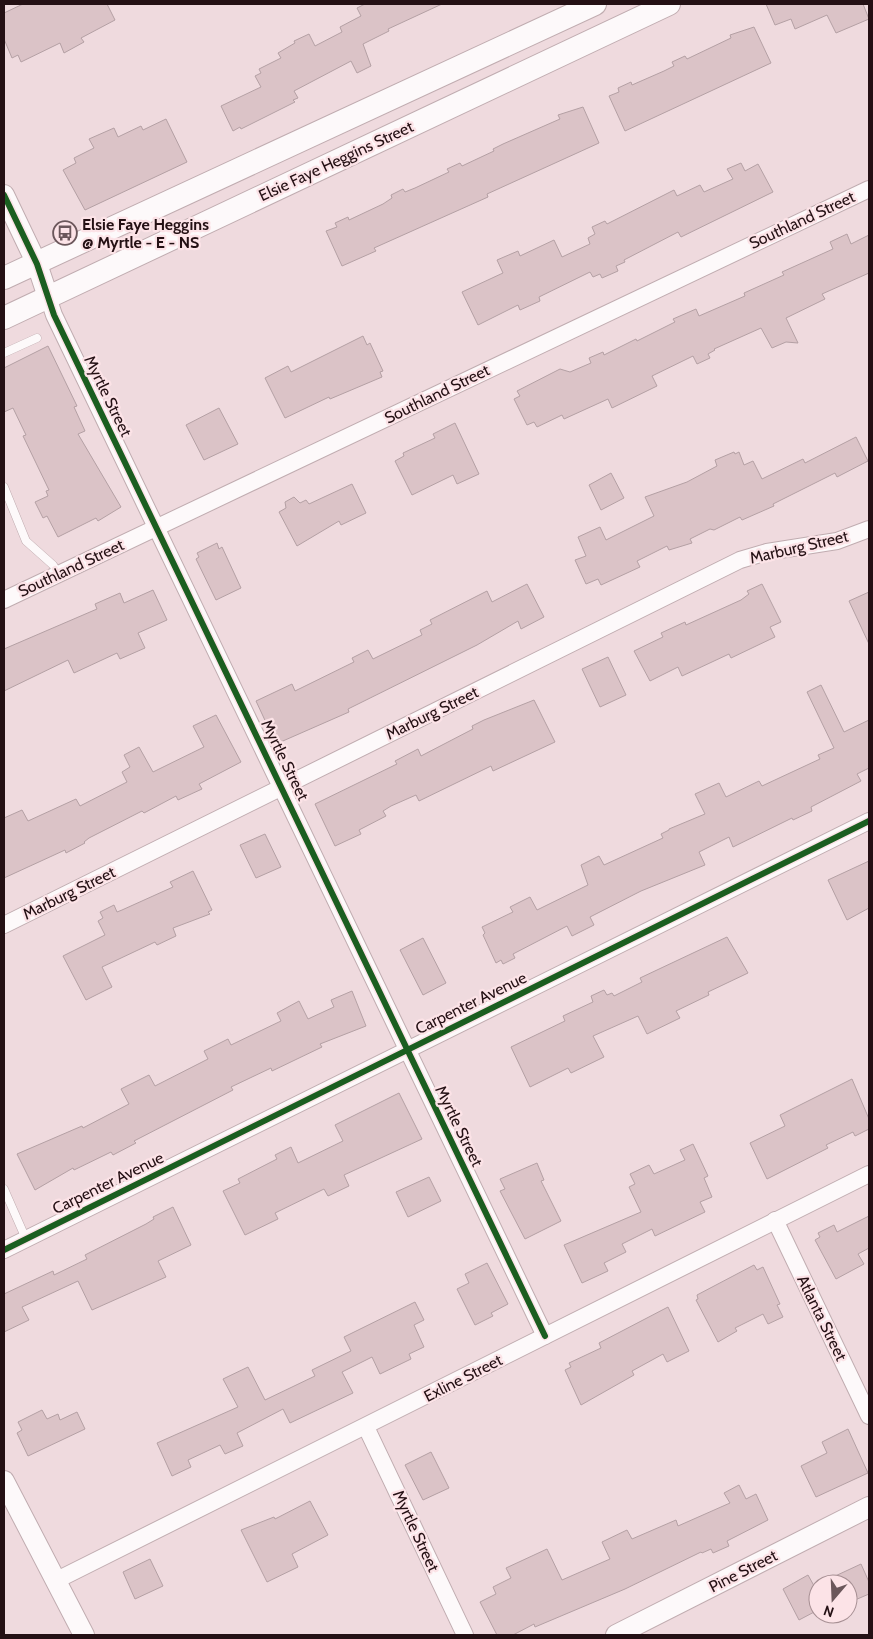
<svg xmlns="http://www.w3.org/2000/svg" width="873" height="1639" font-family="Cabin,sans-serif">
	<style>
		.building { fill: #dbc3c7; stroke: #b4a0a4 }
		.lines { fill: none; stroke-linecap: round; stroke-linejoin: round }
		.service-casing { stroke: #c0acb0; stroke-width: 9 }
		.minor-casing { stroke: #c0acb0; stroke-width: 18 }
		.tertiary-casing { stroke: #c0acb0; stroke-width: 22 }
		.secondary-casing { stroke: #c0acb0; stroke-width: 24 }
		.service { stroke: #fdf9fa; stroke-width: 8 }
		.minor { stroke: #fdf9fa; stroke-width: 16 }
		.tertiary { stroke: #fdf9fa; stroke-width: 20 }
		.secondary { stroke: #fdf9fa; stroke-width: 22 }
		.cycleway-casing { stroke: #fce3e7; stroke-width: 9 }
		.cycleway { stroke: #1b5e20; stroke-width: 6 }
		.labels { text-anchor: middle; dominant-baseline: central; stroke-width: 4.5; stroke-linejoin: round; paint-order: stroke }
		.street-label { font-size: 16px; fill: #241014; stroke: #fce3e7 }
		.poi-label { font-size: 16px; font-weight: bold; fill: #241014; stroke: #fce3e7; text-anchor: start }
	</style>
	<rect width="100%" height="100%" fill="#efdade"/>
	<g class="building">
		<polygon points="23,4 107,4 115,20 81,38 84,42 64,53 60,43 21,62 18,55 12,58 4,39 4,13"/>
		<polygon points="365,4 442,4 388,29 389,31 363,44 371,66 357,73 351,61 294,91 298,98 293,100 295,102 241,129 240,127 233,131 221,106 261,87 255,76 261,73 259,69 281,58 278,53 295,43 294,41 309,34 315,46 342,32 340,27 361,16 357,8"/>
		<polygon points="766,4 863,4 869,19 836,33 827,15 795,29 791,19 775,25"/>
		<polygon points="754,27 771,63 625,131 609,96 619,92 618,88 631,82 632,85 664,71 674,66 672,62 685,56 687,59 731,38 730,35"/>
		<polygon points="583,107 599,143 487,194 488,197 374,248 376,251 342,266 326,231 337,227 335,223 348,217 349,220 383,204 392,198 391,195 403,189 405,192 415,188 449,172 447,169 460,163 462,166 494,151 493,149 503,144 560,119 558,115"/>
		<polygon points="166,119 187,162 85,210 63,170 76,163 74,158 94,148 89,139 114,128 118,137 141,126 143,130"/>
		<polygon points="741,163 745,171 758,164 773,192 681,237 678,232 624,260 625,262 616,266 618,271 602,278 600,274 593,277 590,272 539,297 540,301 520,310 518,305 478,325 462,292 503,273 497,260 518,251 520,256 554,240 562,257 590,244 588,238 595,234 592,227 605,221 607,224 674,190 677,196 700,185 704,192 733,179 727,169"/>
		<polygon points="847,234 851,244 869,235 869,273 822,294 825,299 786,318 798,343 786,342 772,348 761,328 714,349 715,350 708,354 710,358 697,364 693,356 652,376 657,386 612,408 608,399 564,419 562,415 537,427 534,422 527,425 514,399 520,396 517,391 560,369 570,372 591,363 589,358 603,352 604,355 636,339 637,341 675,322 673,319 696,309 699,316 745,296 744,293 784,275 782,272 833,249 830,242"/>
		<polygon points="363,336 367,345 370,343 383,371 380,372 382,377 330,399 329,397 285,418 265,378 288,366 291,372"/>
		<polygon points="48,346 77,406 74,407 85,431 78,434 121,507 98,521 96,518 58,537 47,516 43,518 35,502 48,496 46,491 49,490 23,436 26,435 13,408 4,412 4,368"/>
		<polygon points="219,408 238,444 204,460 186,425"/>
		<polygon points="455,423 479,474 457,484 453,475 412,495 395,461 404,456 403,453 435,438 433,434"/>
		<polygon points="856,437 868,461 837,477 835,473 773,504 774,506 742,520 740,517 714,530 710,529 690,539 692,543 669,550 667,546 637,561 640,567 601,585 598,579 586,584 575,560 586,556 578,537 600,527 606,540 654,516 645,497 687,482 717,466 715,460 734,452 735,454 739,452 744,465 753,461 762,479 803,459 805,463"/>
		<polygon points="611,473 624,498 601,510 589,485"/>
		<polygon points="352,484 366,513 341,525 339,521 297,546 279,512 286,508 285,502 294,497 300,503 306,500 309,504"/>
		<polygon points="217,543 219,549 222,547 241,588 216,600 196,559 199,557 197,553"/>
		<polygon points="527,584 544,617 521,629 518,621 477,645 348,709 349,712 276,744 256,701 292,684 295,691 354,662 352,658 368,650 373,659 422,635 420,630 432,624 430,620 487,591 492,602"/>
		<polygon points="762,584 781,622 770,627 775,637 731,658 729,654 682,676 678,667 650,681 634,651 663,637 661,633 685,622 686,625 741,600 749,594 747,591"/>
		<polygon points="153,590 167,620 138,633 145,648 120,659 117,653 74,673 68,660 4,691 4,649 97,609 95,604 120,593 124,603"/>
		<polygon points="869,592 869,644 849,601"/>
		<polygon points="608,657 626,695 600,707 582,669"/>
		<polygon points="821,685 844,732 869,720 869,768 857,774 861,781 811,807 812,811 793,820 792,818 733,847 729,837 699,852 705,865 641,891 590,917 594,925 572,936 567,926 513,954 515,958 503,964 501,960 496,963 483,935 485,933 482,927 513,912 510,907 530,897 537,910 588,885 581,865 599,856 604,865 663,838 661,834 669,830 669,829 705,814 695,794 719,783 726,797 759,781 762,786 820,759 818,755 834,748 807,692"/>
		<polygon points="534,700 555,742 493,771 491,766 419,801 416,795 391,806 383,811 386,816 359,830 361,834 335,846 315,804 397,764 395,761 418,749 421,756 473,729 472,726 484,720"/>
		<polygon points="216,715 241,762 199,784 202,789 178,800 176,796 144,813 142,811 89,838 84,842 85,843 66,853 65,850 4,878 4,818 22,810 28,821 76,799 80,806 127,782 122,772 130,767 124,755 139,747 153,772 204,747 193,726"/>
		<polygon points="265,834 281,867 256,878 240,845"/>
		<polygon points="869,861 869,908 847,920 828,880"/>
		<polygon points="193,871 212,910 208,912 210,914 173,928 176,936 157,945 155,942 102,967 112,987 86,1000 63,956 105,935 98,921 103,918 100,912 114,905 117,912 122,910 173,887 170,882"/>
		<polygon points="727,937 748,973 708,992 709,995 676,1011 680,1018 647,1034 638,1016 593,1036 604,1057 571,1073 568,1068 530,1087 511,1047 565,1021 563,1016 593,1002 591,996 604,990 607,995 612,993 614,996 642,982 640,978"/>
		<polygon points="423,938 446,983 423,995 400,950"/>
		<polygon points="352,991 366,1026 320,1044 322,1047 272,1071 271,1068 231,1087 233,1090 134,1141 136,1143 113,1155 111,1152 74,1170 73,1168 35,1190 17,1154 82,1126 83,1128 129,1104 121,1089 149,1075 155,1086 208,1059 204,1051 228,1039 231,1045 281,1021 277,1013 299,1001 308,1019 334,1007 331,1000"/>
		<polygon points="852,1079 869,1119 869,1129 855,1136 853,1132 826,1145 828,1148 767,1179 750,1143 785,1126 780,1115"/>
		<polygon points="399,1093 422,1139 344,1175 349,1186 328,1196 324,1189 275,1213 278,1219 245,1235 223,1191 240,1183 238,1179 277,1159 275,1155 291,1147 298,1163 343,1141 335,1125"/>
		<polygon points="693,1144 708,1176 704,1178 712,1197 700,1202 705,1212 655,1236 652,1229 622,1244 626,1252 604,1263 608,1271 582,1283 564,1245 641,1212 629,1187 635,1184 630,1174 649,1165 654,1174 685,1160 680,1150"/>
		<polygon points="537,1163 544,1180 541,1181 561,1221 525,1239 500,1191 505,1189 500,1179"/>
		<polygon points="429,1177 441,1201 408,1217 396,1192"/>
		<polygon points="173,1207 191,1245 158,1261 166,1277 92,1310 78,1281 22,1307 29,1320 4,1332 4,1294 53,1271 54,1275 87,1259 85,1255 146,1224 154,1219 153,1217"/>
		<polygon points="869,1216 869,1248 858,1254 864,1264 836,1279 815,1240 820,1237 818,1233 834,1225 837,1232"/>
		<polygon points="487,1263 508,1304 491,1313 493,1316 475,1325 457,1289 469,1283 465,1274"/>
		<polygon points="754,1265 757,1270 763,1267 780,1304 777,1305 783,1317 768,1324 763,1314 735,1328 737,1331 718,1342 696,1300 698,1299 697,1295"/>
		<polygon points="415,1302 424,1320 414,1325 424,1347 409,1354 411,1359 380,1374 372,1357 342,1372 353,1393 290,1423 283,1409 237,1433 243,1446 225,1454 220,1445 188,1460 191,1467 172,1476 157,1443 238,1407 223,1379 248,1367 265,1400 315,1376 312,1370 351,1351 344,1337"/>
		<polygon points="668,1307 689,1351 667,1362 663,1354 632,1371 634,1375 581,1405 565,1370 571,1367 569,1363 601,1348 599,1343"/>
		<polygon points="42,1410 47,1419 58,1414 60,1420 77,1412 85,1429 28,1456 17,1433 22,1430 18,1422"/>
		<polygon points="848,1429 868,1473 816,1497 801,1466 827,1453 822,1442"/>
		<polygon points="431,1452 449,1488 423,1500 405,1465"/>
		<polygon points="739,1485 746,1499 756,1494 768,1520 727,1541 729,1546 713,1553 711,1549 702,1553 701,1552 625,1589 535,1627 534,1624 513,1635 497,1635 480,1602 496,1594 493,1587 511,1578 506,1568 547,1549 562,1580 610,1559 602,1542 627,1530 632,1539 676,1520 678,1526 730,1503 724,1493"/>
		<polygon points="310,1501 328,1535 292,1554 298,1567 267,1582 241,1530 274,1517 275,1519"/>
		<polygon points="150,1559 163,1586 135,1599 123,1572"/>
		<polygon points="861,1564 869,1582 869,1594 848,1603 848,1584 818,1584"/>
		<polygon points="808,1575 818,1593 818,1610 799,1620 783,1589"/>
	</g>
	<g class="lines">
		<g class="service-casing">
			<g id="service">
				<polyline points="4,353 37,338"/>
				<polyline points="4,487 26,541 53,565 58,573"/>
				<polyline points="4,1189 26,1239"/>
			</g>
		</g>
		<g class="minor-casing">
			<g id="minor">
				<polyline points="48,297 54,315 545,1336"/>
				<polyline points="4,600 869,189"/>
				<polyline points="4,925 740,560 767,552 837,541 869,529"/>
				<polyline points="775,1220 869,1416"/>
				<polyline points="4,1250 869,821"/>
				<polyline points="366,1427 465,1635"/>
				<polyline points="55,1581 869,1174"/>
			</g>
		</g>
		<g class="tertiary-casing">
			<g id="tertiary">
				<polyline points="4,195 37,264 48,297"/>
				<polyline points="4,1481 84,1635"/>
				<polyline points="616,1635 869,1507"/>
			</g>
		</g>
		<g class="secondary-casing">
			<g id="secondary">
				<polyline points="4,278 595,4"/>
				<polyline points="4,318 669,4"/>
			</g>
		</g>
		<use href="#service" class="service"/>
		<use href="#minor" class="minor"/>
		<use href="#tertiary" class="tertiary"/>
		<use href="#secondary" class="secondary"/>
		<g class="cycleway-casing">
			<g id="cycleway">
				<polyline points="4,195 37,264 54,315 545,1336"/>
				<polyline points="4,1250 869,821"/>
			</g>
		</g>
		<use href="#cycleway" class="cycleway"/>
	</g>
	<defs>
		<g id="bus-ring" transform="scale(1.25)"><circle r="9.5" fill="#fce3e7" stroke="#6b575b" stroke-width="1.5"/><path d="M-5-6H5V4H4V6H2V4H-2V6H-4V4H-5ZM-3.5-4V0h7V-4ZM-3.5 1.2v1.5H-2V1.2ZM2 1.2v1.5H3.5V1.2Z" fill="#6b575b"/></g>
	</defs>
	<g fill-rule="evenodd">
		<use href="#bus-ring" x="65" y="233"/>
	</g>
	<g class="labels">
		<g class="street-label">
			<text transform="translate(336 161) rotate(-25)">Elsie Faye Heggins Street</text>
			<text transform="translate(802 220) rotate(-25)">Southland Street</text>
			<text transform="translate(437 394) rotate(-26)">Southland Street</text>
			<text transform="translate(108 396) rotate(64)">Myrtle Street</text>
			<text transform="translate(799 547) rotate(-13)">Marburg Street</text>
			<text transform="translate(71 568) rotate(-25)">Southland Street</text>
			<text transform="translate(432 713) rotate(-26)">Marburg Street</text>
			<text transform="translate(285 760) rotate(64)">Myrtle Street</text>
			<text transform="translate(69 893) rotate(-26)">Marburg Street</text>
			<text transform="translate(471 1003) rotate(-26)">Carpenter Avenue</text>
			<text transform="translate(459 1126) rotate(64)">Myrtle Street</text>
			<text transform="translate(108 1183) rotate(-26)">Carpenter Avenue</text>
			<text transform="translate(822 1318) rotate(64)">Atlanta Street</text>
			<text transform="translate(463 1378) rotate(-27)">Exline Street</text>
			<text transform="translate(416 1531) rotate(65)">Myrtle Street</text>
			<text transform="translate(743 1571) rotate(-27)">Pine Street</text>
		</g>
		<g class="poi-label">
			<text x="82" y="224">Elsie Faye Heggins<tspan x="82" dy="18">@ Myrtle - E - NS</tspan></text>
		</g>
	</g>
	<rect width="873" height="1639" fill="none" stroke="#241014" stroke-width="10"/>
	<g transform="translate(833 1599) rotate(199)"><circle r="24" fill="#fce3e7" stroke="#a68f93"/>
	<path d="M0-4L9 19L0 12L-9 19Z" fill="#6b575b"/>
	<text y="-8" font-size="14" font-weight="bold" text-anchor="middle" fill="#241014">N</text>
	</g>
</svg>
